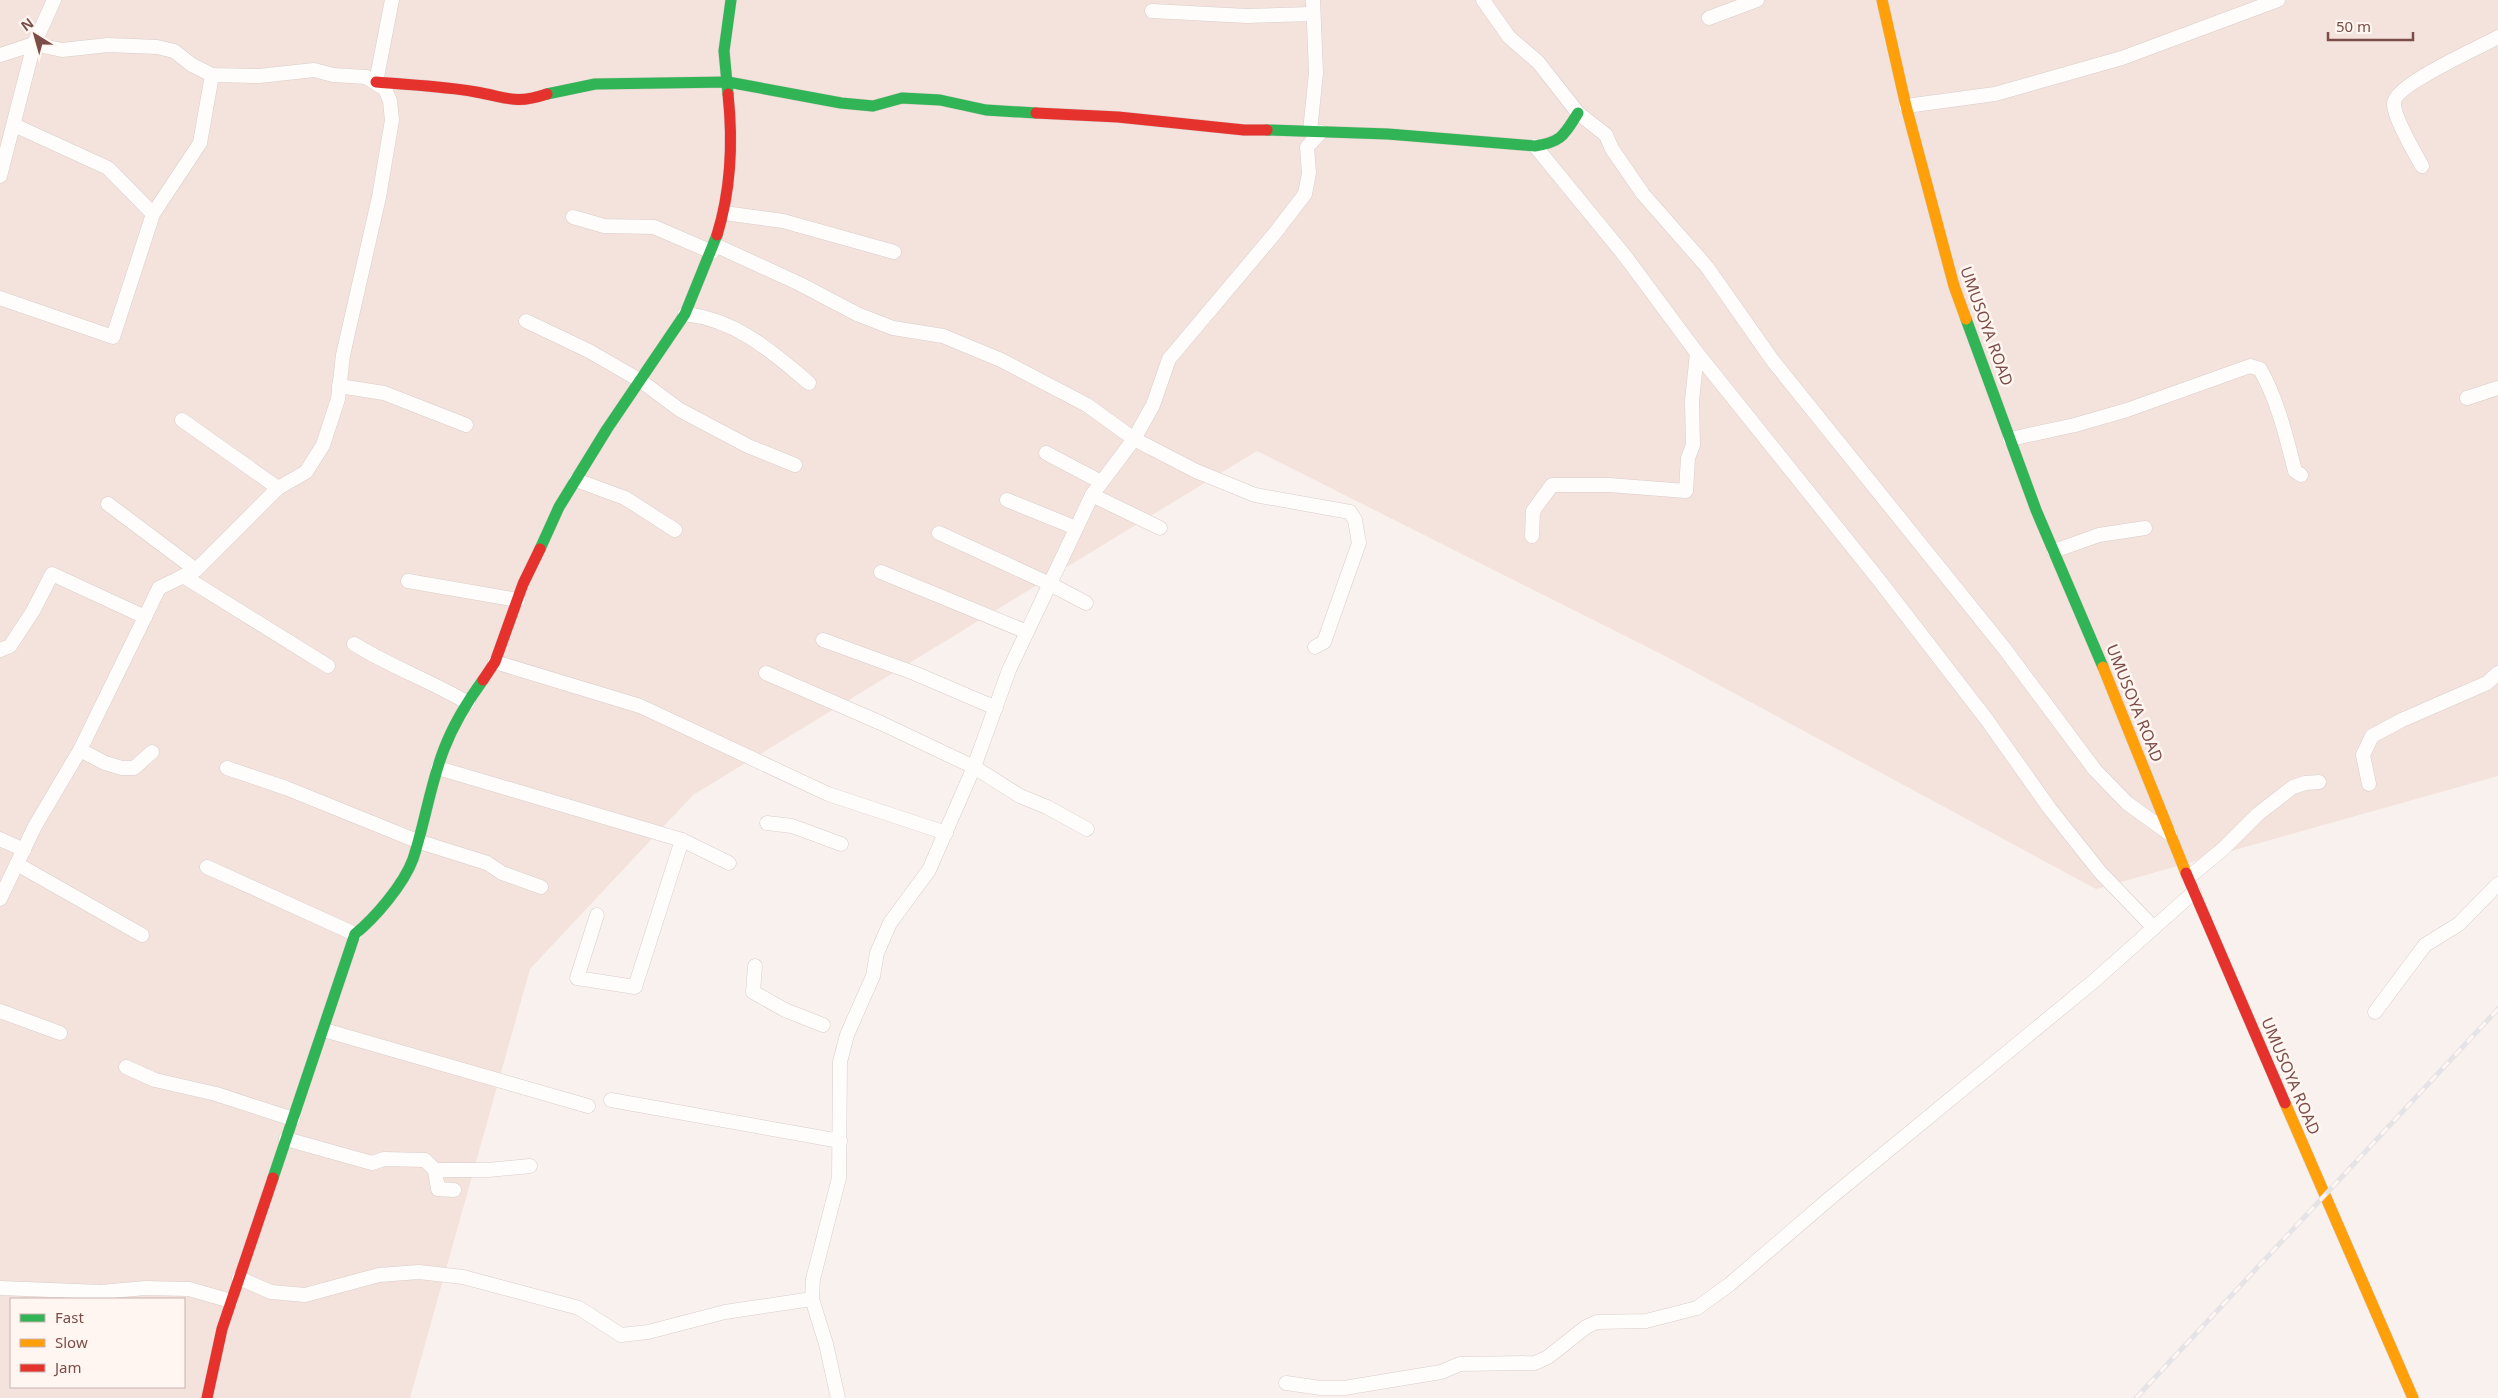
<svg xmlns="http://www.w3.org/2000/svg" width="2498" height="1398" font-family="'Noto Sans',sans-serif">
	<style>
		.residential { fill: #f4e3dc; fill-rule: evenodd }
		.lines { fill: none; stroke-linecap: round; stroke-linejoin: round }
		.street-casing { stroke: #d9cdca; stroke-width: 15 }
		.fast-casing { stroke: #daceca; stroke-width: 12 }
		.slow-casing { stroke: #daceca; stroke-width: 12 }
		.jam-casing { stroke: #daceca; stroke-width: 12 }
		.street { stroke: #fefdfc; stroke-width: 14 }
		.fast { stroke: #30b455; stroke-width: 11 }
		.slow { stroke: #ff9f0a; stroke-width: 11 }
		.jam { stroke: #e5322d; stroke-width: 11 }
		.rail-casing { stroke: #e5e3e6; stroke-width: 5 }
		.rail { stroke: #fff6f1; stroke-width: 3; stroke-dasharray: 9; stroke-linecap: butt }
		.labels { text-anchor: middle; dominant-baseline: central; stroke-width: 5; stroke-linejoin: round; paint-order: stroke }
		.street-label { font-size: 16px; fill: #7c4d48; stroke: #fff6f1 }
	</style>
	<rect width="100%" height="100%" fill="#f9f1ed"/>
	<path class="residential" d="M0 0H2498V776L2096 889 1667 657 1257 451 693 795 530 969 410 1398H0ZM11 1299H184V1387H11Z"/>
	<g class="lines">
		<g class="street-casing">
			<g id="street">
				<polyline points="1483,0 1509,37 1538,62 1578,113 1606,135 1612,149 1643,194 1707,267 1773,361 2004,648 2095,770 2127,803 2170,834"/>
				<polyline points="1152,11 1247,16 1312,14"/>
				<polyline points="1709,18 1757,0"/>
				<polyline points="0,55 34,44 62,50 108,45 157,47 174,51 192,65 212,75 259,76 314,70 333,75 366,77 385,89 390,101 392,120 379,197 343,355 338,399 323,445 306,472 278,488 196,570 159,588 145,617 52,574 33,611 10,646 0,650"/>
				<polyline points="376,82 392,0"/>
				<polyline points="1906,106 1995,94 2122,58 2278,0"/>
				<polyline points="14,125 108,168 153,214"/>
				<polyline points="1310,131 1316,73 1313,0"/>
				<polyline points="1535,146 1625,256 1697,353 1879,580 1987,720 2050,809 2100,872 2154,928"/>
				<path d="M2422 166C2415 153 2394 118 2394 104 2393 85 2481 47 2498 37"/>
				<polyline points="0,176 34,44 54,0"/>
				<polyline points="724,213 783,221 894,252"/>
				<polyline points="573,217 604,226 654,227 712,252"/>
				<polyline points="715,245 800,284 857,314 893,328 943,336 1001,360 1087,405 1134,439 1196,471 1255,495 1350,512 1355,520 1359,543 1324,642 1315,647"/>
				<polyline points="0,298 113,337 153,214 200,143 212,75"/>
				<path d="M685 314C737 320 771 351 809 383"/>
				<polyline points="526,321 589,351 641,381 680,410 748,446 795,465"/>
				<polyline points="339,386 384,393 466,425"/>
				<polyline points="2467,398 2498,388"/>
				<polyline points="182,420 278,488"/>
				<path d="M2010 439 2075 425 2127 410 2250 366 2260 369C2278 401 2286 436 2295 471L2301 475"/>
				<polyline points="1046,453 1101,482"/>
				<polyline points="576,480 625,498 675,530"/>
				<polyline points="1092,495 1160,528"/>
				<polyline points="1007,500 1076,528"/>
				<polyline points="108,504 196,570"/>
				<polyline points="939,533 1050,584 1086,603"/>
				<polyline points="1532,536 1533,511 1552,485 1609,485 1686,491 1688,458 1693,445 1692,401 1697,353"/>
				<polyline points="2054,551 2099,535 2145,528"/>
				<polyline points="881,572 1027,632"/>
				<polyline points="183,576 328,666"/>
				<polyline points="408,581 518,600"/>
				<polyline points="823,640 914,673 996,708"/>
				<path d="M354 644C391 667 431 681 468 703"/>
				<polyline points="495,662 640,706 828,794 946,833"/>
				<polyline points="766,673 881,723 974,767 929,870 890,923 877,953 873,976 847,1035 840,1062 839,1178 813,1279 812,1299 826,1344 838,1398"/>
				<polyline points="80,750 105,763 122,768 134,768 152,752"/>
				<polyline points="227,768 286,788 417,841 487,863 502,873 541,887"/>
				<polyline points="438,768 682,840 729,863"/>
				<polyline points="2369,784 2363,755 2372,736 2402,720 2487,683 2498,673"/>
				<polyline points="767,823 792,826 841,844"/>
				<polyline points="1087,829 1047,807 1020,796 974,767 1009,670 1092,495 1134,439 1153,405 1169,359 1275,233 1305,194 1309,173 1307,147 1321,132"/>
				<polyline points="0,839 24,850"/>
				<polyline points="17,864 142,935"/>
				<polyline points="207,867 355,934"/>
				<polyline points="2189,877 2223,849 2258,814 2293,787 2305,783 2319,782"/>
				<polyline points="0,899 35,826 80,750 145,617"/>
				<polyline points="597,915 577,978 635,987 682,840"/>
				<polyline points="755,966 753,992 785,1010 823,1025"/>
				<polyline points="0,1011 60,1033"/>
				<polyline points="2375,1012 2425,945 2459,924 2498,884"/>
				<polyline points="324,1030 588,1106"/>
				<polyline points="126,1067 155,1080 216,1094 293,1119"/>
				<polyline points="611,1100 840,1141"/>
				<polyline points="286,1139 372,1163 384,1159 425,1160 435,1170 488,1170 530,1166"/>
				<polyline points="435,1170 438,1189 454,1190"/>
				<polyline points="239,1278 271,1292 305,1295 379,1275 419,1272 463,1277 579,1308 621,1335 648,1332 725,1312 812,1299"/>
				<polyline points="0,1288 101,1292 145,1288 189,1289 231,1301"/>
				<polyline points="1286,1383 1321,1388 1344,1388 1441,1372 1460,1364 1535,1363 1548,1357 1586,1327 1597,1322 1646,1321 1697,1308 1730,1284 1829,1199 2094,981 2194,892"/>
			</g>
		</g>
		<g class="fast-casing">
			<g id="fast">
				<polyline points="547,94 595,84 728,82 841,103 873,106 902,98 940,100 986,110 1036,113"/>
				<polyline points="728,94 724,51 731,0"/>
				<path d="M1267 130 1388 134 1535 146C1562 142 1564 135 1578 113"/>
				<polyline points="1966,319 2036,510 2103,667"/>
				<polyline points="540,549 559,507 607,429 685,314 717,235"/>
				<path d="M273 1178 355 934C375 918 404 884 413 859 425 823 430 785 444 749 454 723 467 702 483 680"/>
			</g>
		</g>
		<g class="slow-casing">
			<g id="slow">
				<polyline points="1882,0 1906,106 1954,286 1966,319"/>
				<polyline points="2103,667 2186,873"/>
				<polyline points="2285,1103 2413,1398"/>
			</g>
		</g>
		<g class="jam-casing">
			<g id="jam">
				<path d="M376 82C409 85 443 86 476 92 507 97 514 105 547 94"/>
				<polyline points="1036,113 1118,117 1244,130 1267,130"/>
				<path d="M717 235C731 190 733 141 728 94"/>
				<polyline points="483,680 495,662 523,584 540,549"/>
				<polyline points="2186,873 2285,1103"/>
				<polyline points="207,1398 222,1329 273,1178"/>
			</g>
		</g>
		<use href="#street" class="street"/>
		<use href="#fast" class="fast"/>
		<use href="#slow" class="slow"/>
		<use href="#jam" class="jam"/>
		<g class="rail-casing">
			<polyline id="rail" points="2136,1398 2498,1009"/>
		</g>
		<use href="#rail" class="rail"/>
	</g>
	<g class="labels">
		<g class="street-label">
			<text transform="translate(1987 326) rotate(70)">UMUSOYA ROAD</text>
			<text transform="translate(2135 703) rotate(68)">UMUSOYA ROAD</text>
			<text transform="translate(2291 1076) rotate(67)">UMUSOYA ROAD</text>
		</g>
	</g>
	<rect x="10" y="1298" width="175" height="90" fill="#fff6f1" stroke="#cbb2ad"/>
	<rect x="20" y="1314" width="25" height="8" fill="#30b455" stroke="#cbb2ad"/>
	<text x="55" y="1323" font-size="15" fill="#7c4d48">Fast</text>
	<rect x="20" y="1339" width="25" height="8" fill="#ff9f0a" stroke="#cbb2ad"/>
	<text x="55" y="1348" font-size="15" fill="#7c4d48">Slow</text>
	<rect x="20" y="1364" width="25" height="8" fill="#e5322d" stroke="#cbb2ad"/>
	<text x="55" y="1373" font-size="15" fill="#7c4d48">Jam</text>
	<g transform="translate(35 35) rotate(323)" stroke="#fff6f1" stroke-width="4" paint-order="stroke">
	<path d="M0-4L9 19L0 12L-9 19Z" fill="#7c4d48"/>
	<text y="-8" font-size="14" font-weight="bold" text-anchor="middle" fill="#7c4d48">N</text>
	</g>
	<path d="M2328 32v8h85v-8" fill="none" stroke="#7c4d48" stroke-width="2.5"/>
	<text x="2336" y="32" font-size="15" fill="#7c4d48" stroke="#fff6f1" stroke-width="4" paint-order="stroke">50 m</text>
</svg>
